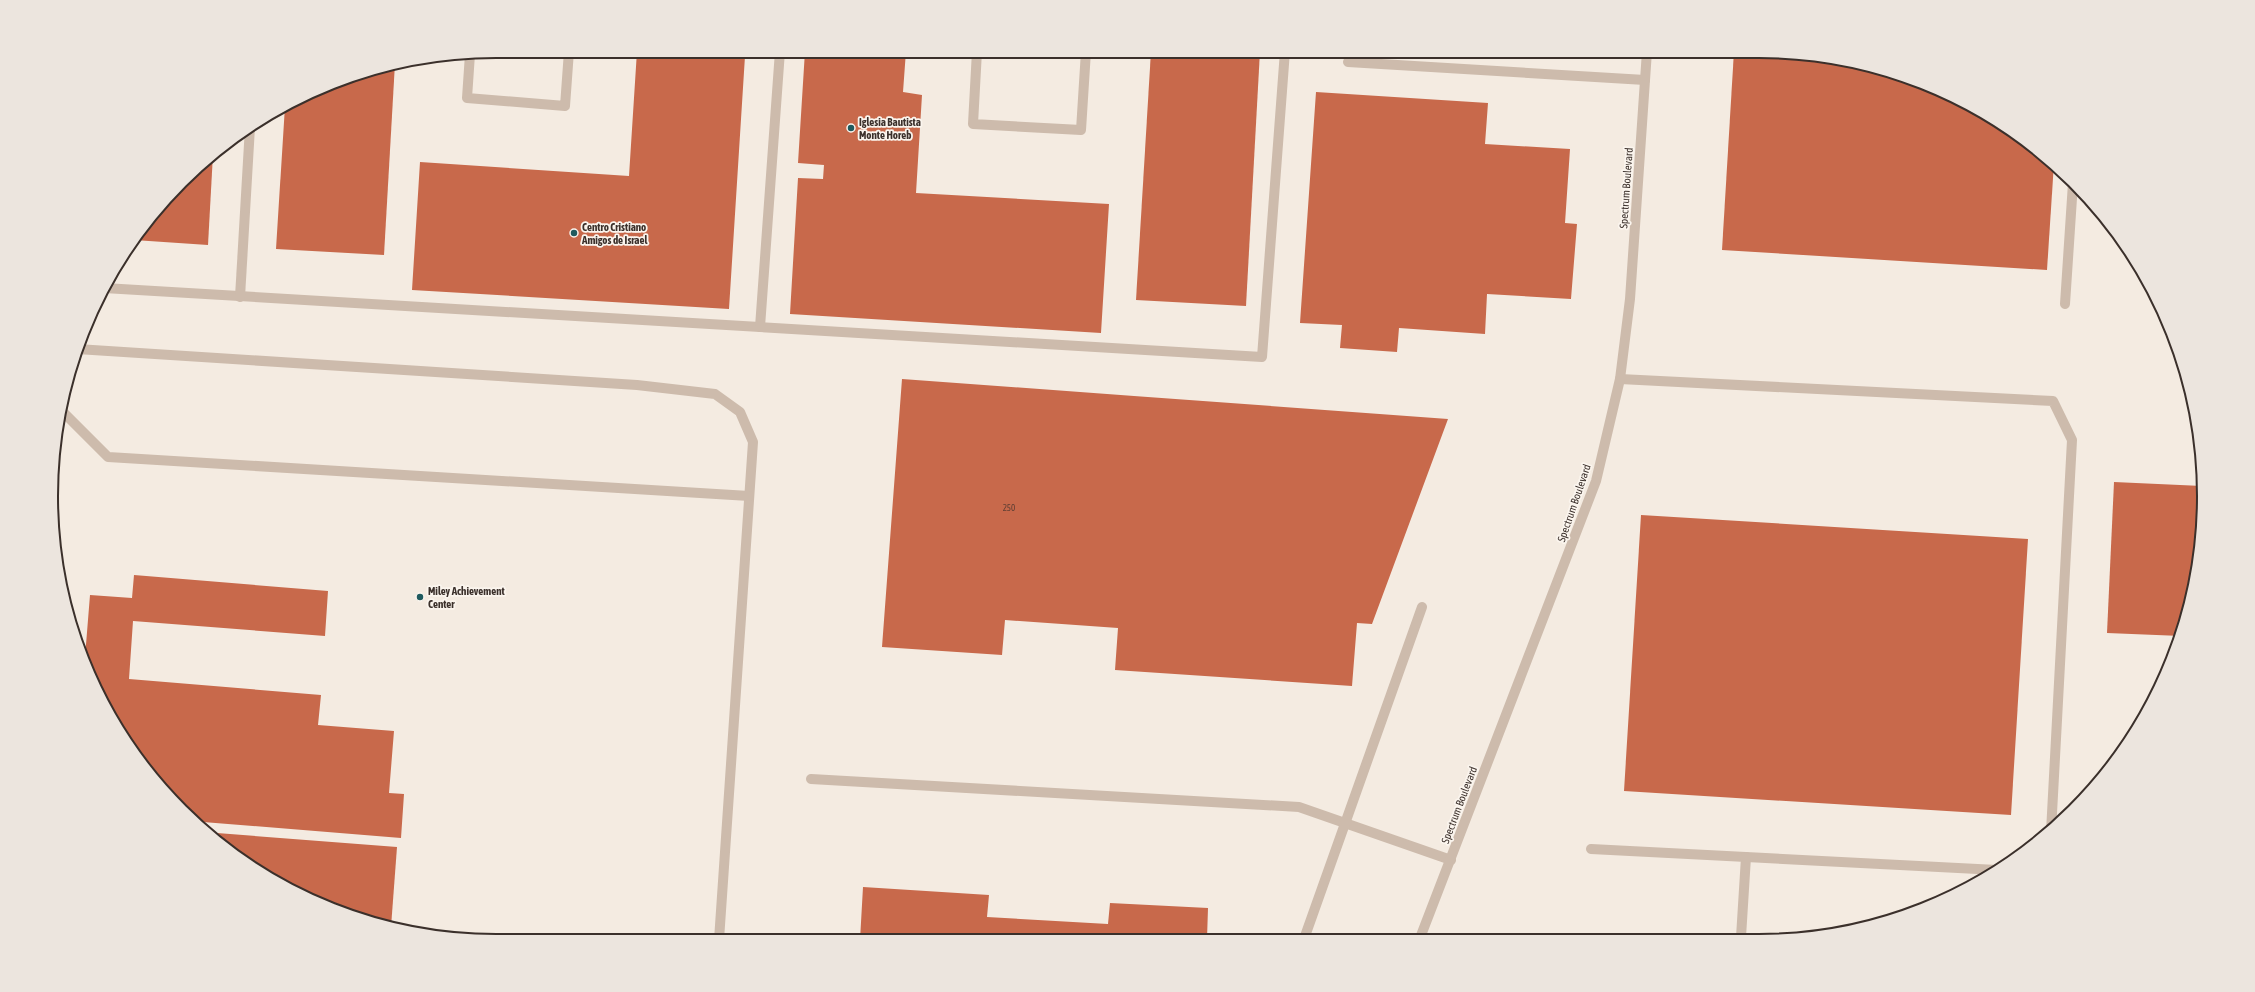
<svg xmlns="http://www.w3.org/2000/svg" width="2255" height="992" font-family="'Asap Condensed',sans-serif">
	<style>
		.building { fill: #c8694b }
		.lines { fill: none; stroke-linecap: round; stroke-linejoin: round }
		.minor { stroke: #cdbbac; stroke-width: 10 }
		.poi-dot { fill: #1f5a5e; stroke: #fbf5ee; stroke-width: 1.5 }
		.labels { text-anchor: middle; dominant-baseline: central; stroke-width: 3.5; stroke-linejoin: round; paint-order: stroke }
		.number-label { font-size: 9px; fill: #5e3e33 }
		.poi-label { font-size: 11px; font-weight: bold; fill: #3b302b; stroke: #fbf5ee; text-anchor: start }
		.street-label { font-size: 11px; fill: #3b302b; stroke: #fbf5ee }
		.rim { fill: none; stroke: #3b302b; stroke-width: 2 }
	</style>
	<rect width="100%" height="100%" fill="#f4ebe1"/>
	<g class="building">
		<polygon points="637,51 745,56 729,309 412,290 420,162 629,176"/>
		<polygon points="805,51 906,51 903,92 922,95 916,193 1109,204 1101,333 790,314 798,178 823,179 824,165 798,163"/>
		<polygon points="1151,51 1260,51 1246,306 1136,300"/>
		<polygon points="1734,51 1759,51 1846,60 1902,75 1982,111 2054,163 2047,270 1722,250"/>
		<polygon points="395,63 384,255 276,249 285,106 353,75"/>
		<polygon points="1316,92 1488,103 1485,144 1570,149 1565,223 1577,224 1571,299 1487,294 1485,334 1399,328 1397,352 1340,348 1342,325 1300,323"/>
		<polygon points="213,154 208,245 134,240 161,203 203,161"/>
		<polygon points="902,379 1134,396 1448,419 1372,624 1357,623 1352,686 1115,670 1118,628 1005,620 1002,655 882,647"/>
		<polygon points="2114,482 2202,486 2200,554 2181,636 2107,633"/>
		<polygon points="1641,515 2028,539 2011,815 1624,791"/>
		<polygon points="134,575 328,591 325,636 133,621 129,679 321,695 318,725 394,731 389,793 404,794 401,838 203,822 202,830 161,789 111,718 82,656 85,657 90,595 132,598"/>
		<polygon points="204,832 397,847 391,927 353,917 274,881"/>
		<polygon points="863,887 989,895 987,917 1108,924 1110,903 1208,908 1207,939 860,940"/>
	</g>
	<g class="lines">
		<g class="minor">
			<polyline points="977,51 973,124 1081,130 1086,51"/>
			<polyline points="470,54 467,98 565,106 569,51"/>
			<polyline points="1348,62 1645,80"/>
			<polyline points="104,288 1262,357 1285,51"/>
			<polyline points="240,297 250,127"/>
			<polyline points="2065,304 2073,183"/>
			<polyline points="760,327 780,51"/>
			<polyline points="77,349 637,385 715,394 740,412 753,442 719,940"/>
			<polyline points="1620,379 2053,401 2072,440 2051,832"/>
			<polyline points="60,409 108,457 749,496"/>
			<polyline points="811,779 1299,807 1451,860"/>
			<polyline points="1591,849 1997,870"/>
			<polyline points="1741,937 1746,857"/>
			<polyline points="1420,938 1596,481 1620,379 1630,299 1647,51"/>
			<polyline points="1304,939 1422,607"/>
		</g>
	</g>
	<g class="poi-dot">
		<circle cx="851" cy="128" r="4"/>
		<circle cx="574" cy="233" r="4"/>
		<circle cx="420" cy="597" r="4"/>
	</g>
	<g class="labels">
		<g class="number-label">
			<text x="1009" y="508">250</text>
		</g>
		<g class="poi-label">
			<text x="859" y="122">Iglesia Bautista<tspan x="859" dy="13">Monte Horeb</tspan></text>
			<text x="582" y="227">Centro Cristiano<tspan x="582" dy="13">Amigos de Israel</tspan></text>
			<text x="428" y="591">Miley Achievement<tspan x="428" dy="13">Center</tspan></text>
		</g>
		<g class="street-label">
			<text transform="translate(1626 188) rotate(-86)">Spectrum Boulevard</text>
			<text transform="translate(1574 503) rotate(-71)">Spectrum Boulevard</text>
			<text transform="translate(1459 805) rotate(-69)">Spectrum Boulevard</text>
		</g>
	</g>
	<path d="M0 0H2255V992H0ZM496 58H1759A438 438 0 0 1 2197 496V496A438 438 0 0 1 1759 934H496A438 438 0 0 1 58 496V496A438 438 0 0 1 496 58Z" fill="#ece5de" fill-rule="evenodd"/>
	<path class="rim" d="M496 58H1759A438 438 0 0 1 2197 496V496A438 438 0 0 1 1759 934H496A438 438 0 0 1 58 496V496A438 438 0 0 1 496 58Z"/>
</svg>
